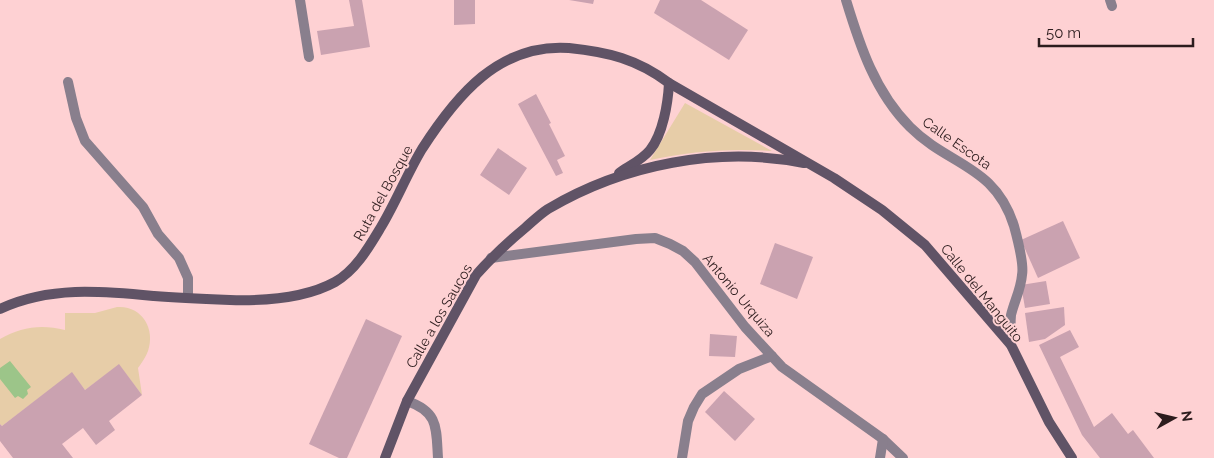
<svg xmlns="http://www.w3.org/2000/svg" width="1214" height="458" font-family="Raleway,sans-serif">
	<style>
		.green { fill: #e7cda8 }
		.water { fill: #9cc589 }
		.building { fill: #caa2b0 }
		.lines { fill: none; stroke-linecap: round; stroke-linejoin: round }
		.street { stroke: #897f8d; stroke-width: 10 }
		.secondary { stroke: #605366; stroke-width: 10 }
		.labels { text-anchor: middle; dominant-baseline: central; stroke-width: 4; stroke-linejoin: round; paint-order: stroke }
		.street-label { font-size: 14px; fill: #2c1c1d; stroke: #fed1d3 }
	</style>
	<rect width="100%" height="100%" fill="#fed1d3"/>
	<g class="green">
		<path d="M685 103 772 151C731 148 691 151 650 160Z"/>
		<path d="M117 307C141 305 156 328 148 351 146 357 142 362 138 368L142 395 119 365 85 390 72 373 2 426 0 424V339C21 327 41 324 65 330V313H95Z"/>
	</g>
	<polygon class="water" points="10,361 31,387 27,390 28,394 23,399 18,396 15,398 0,379 0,368"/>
	<g class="building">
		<polygon points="349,0 362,0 370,47 321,55 317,31 354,26"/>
		<polygon points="454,0 475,0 475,24 454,25"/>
		<polygon points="569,0 594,0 593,4"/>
		<polygon points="660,0 701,0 748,30 729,60 654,13"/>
		<polygon points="536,94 551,123 549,124 565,156 557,160 563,173 556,176 518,104"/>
		<polygon points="498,148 527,168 509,195 480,175"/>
		<polygon points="1063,221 1080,258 1038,278 1021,240"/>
		<polygon points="775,243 813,257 797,299 760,284"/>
		<polygon points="1046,281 1050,304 1025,308 1021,285"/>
		<polygon points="1064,307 1065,325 1045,339 1029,342 1025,313"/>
		<polygon points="366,319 402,336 347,458 339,458 309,444"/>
		<polygon points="1070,330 1079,347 1060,357 1094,427 1112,413 1128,434 1133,430 1154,458 1100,458 1082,435 1039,345"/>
		<polygon points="710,334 737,336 735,357 709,356"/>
		<polygon points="119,364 142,395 109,421 115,430 96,445 83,428 62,444 73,458 13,458 0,441 0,424 2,426 72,372 85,390"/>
		<polygon points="724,391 755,419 735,441 705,412"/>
	</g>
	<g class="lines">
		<g class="street">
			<polyline points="300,0 309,57"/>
			<path d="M846 0C860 46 875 92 910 127 949 166 995 165 1014 226 1017 237 1024 265 1022 275 1021 289 1014 302 1011 315 1010 325 1011 336 1011 345"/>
			<polyline points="1110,0 1112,6"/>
			<polyline points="68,82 76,118 85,141 143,207 158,234 179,258 188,278 188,298"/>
			<polyline points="491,258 636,239 655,238 670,244 683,251 695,262 745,327 782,367 883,439 903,458"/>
			<path d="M407 401C439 412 436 428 438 458"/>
			<polyline points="682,458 688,421 694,407 702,394 739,369 772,356"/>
			<polyline points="880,458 883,439"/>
		</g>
		<g class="secondary">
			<path d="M619 173C629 166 642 160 650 150 663 134 668 103 669 83"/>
			<path d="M0 309C49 286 101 291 154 296 179 298 204 299 230 300 264 301 304 299 335 282 356 270 369 247 381 227 396 202 407 174 422 149 456 96 499 43 569 48 608 52 637 59 669 83L834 178 882 210 925 245 1011 345 1049 422 1072 458"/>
			<path d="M385 458 407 401 476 275C491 258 507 243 525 228 532 222 540 214 548 209 624 164 718 146 804 163"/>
		</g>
	</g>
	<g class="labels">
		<g class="street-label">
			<text transform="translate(957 143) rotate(35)">Calle Escota</text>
			<text transform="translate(383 193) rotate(-61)">Ruta del Bosque</text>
			<text transform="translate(982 293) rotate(51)">Calle del Manguito</text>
			<text transform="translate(739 295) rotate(50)">Antonio Urquiza</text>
			<text transform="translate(439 316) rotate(-60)">Calle a los Saucos</text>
		</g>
	</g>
	<g transform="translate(1174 418) rotate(82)" stroke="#fed1d3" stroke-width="4" paint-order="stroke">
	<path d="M0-4L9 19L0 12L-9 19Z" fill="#2c1c1d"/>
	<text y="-8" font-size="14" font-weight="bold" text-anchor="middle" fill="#2c1c1d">N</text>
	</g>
	<path d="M1039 38v8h154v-8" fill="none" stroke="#2c1c1d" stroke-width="2.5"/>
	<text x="1046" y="38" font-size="15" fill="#2c1c1d" stroke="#fed1d3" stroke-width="4" paint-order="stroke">50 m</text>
</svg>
